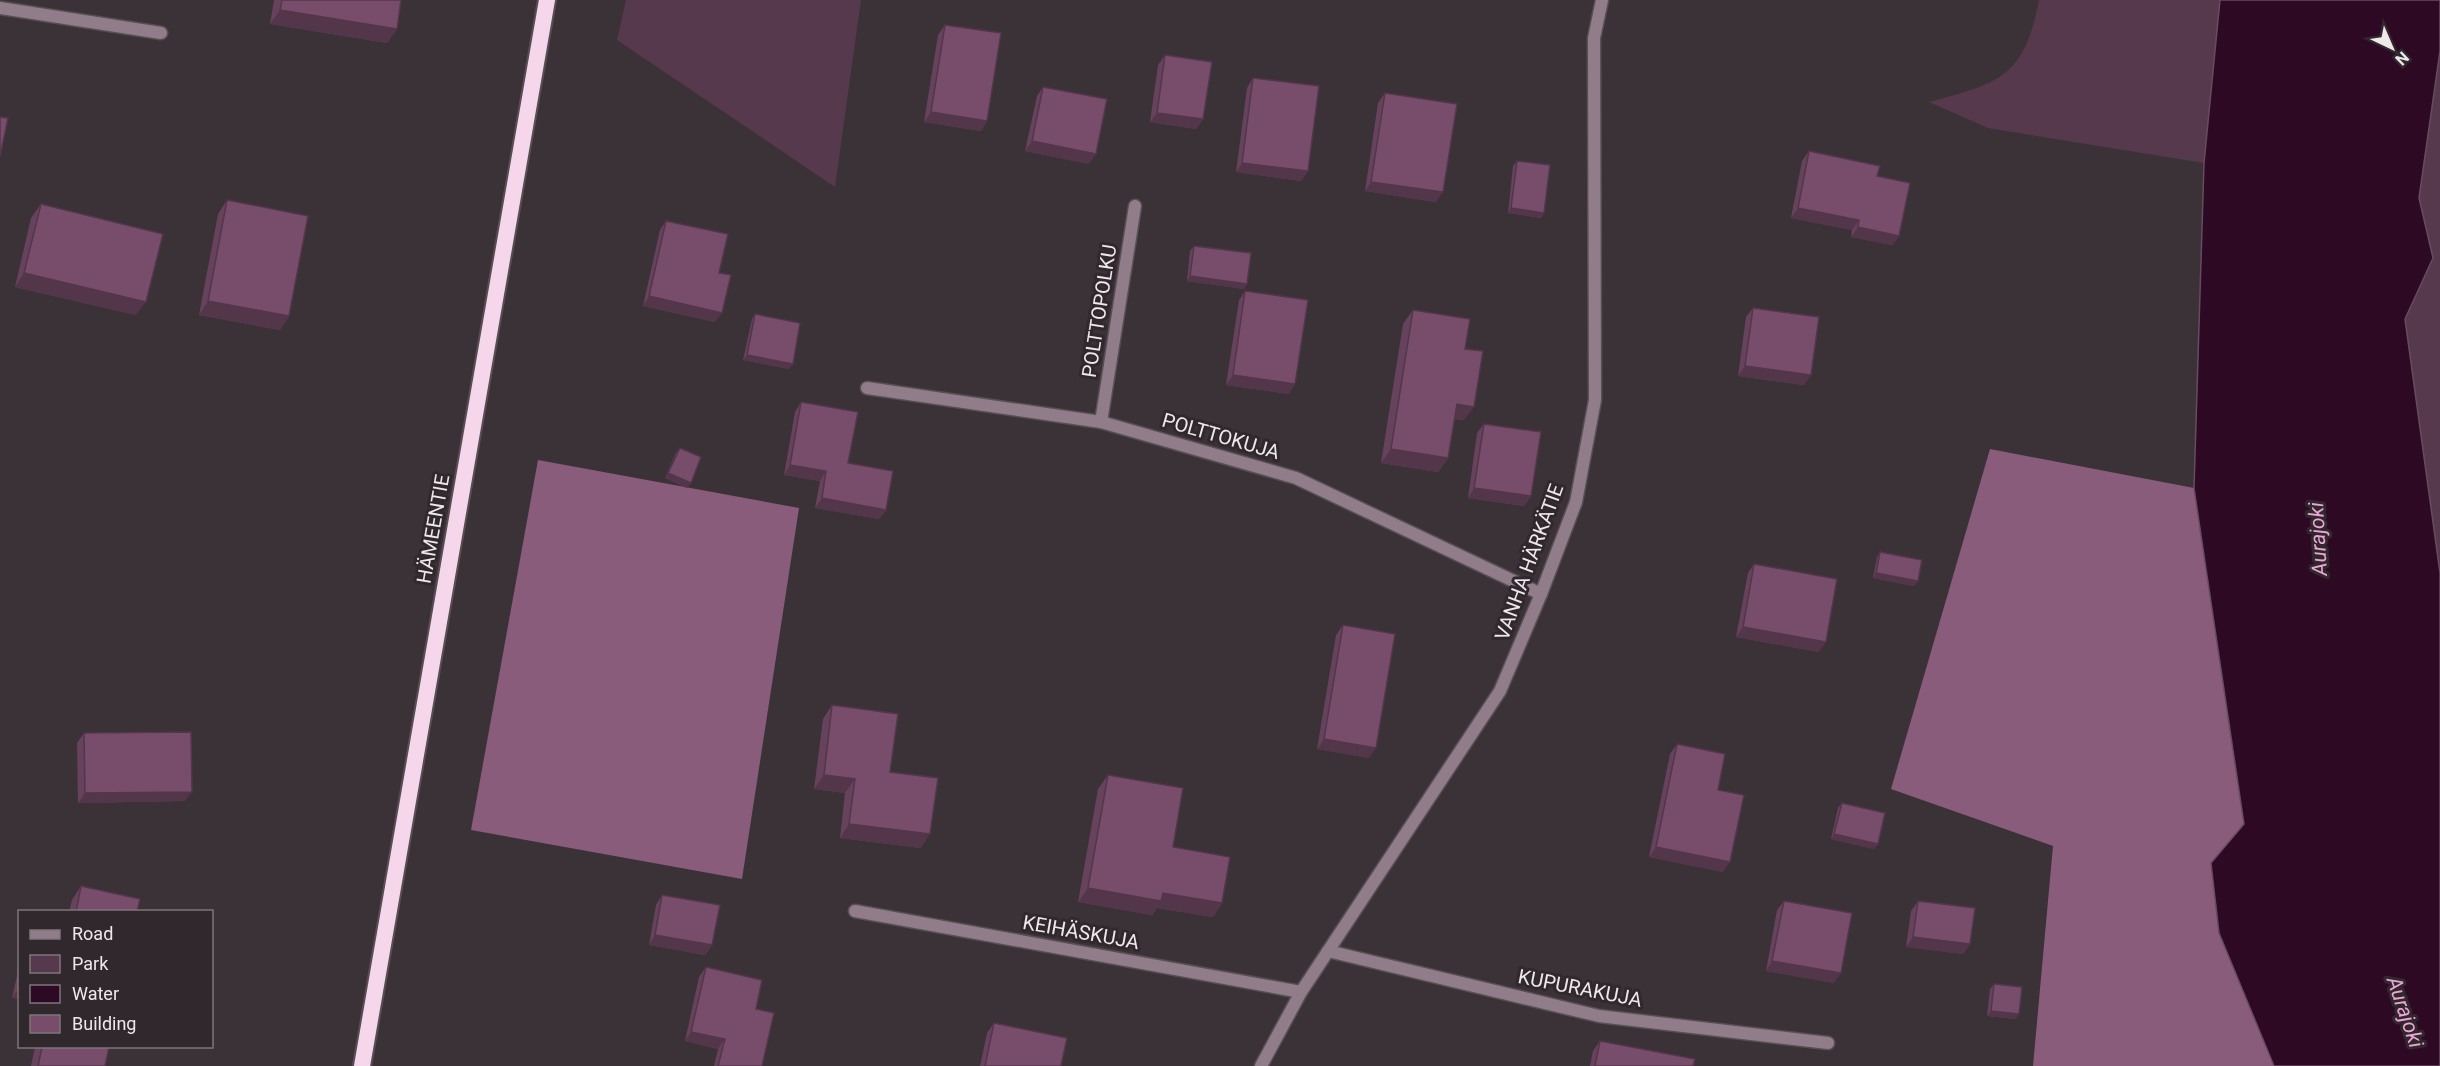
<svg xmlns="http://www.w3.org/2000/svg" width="2440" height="1066" font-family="Roboto,sans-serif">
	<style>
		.green { fill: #56394d }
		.forest { fill: #895c7b }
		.water { fill: #2d0924; stroke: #674c60; stroke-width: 1.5 }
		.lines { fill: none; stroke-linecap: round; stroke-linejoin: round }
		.service-casing { stroke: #584f55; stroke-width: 15 }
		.minor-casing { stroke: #584f55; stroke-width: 15 }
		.trunk-casing { stroke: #584f55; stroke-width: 20 }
		.service { stroke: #917d8a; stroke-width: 12 }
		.minor { stroke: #917d8a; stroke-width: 12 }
		.trunk { stroke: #f6d6eb; stroke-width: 16 }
		.wall { fill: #67425c }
		.shaded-wall { fill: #54364b }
		.building { fill: #784d6b; stroke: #54364b; stroke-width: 1.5 }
		.labels { text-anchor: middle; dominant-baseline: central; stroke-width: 6; stroke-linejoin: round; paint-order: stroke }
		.street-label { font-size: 20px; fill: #eee8eb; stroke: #31282e }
		.water-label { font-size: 21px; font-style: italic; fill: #eca6d6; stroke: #31282e }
	</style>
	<rect width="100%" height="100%" fill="#3b3238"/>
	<g class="green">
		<polygon points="626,0 861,0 835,187 617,40"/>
		<path d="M2039 0H2220L2204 163 1988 128 1929 102C1999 83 2024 78 2039 0Z"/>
		<polygon points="2440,51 2440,573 2405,319 2433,258 2418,198"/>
	</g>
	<g class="forest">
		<polygon points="1990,449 2194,488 2244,825 2211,863 2274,1066 2033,1066 2053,846 1891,789"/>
		<polygon points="538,460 799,508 742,879 471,830"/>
	</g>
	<polygon class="water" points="2220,0 2440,0 2440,51 2419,198 2433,258 2405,319 2440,573 2440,1066 2274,1066 2219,933 2211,863 2244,824 2194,488 2204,163"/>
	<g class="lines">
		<g class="service-casing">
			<polyline id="service" points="1328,951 1599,1016 1828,1043"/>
		</g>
		<g class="minor-casing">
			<g id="minor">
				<polyline points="0,8 161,33"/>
				<polyline points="867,388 1101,422 1296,478 1541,594"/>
				<polyline points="1101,422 1135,206"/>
				<polyline points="855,911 1301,992"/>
				<polyline points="1261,1066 1301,992 1500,691 1541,594 1576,502 1595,400 1594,38 1602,0"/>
			</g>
		</g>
		<g class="trunk-casing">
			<polyline id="trunk" points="362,1066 547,0"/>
		</g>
		<use href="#service" class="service"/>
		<use href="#minor" class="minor"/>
		<use href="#trunk" class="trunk"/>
	</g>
	<g class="wall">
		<polygon points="274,0 401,0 397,29 387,43 270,24"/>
		<polygon points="945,25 987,121 981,131 924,122 938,35"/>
		<polygon points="1165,55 1203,119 1196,129 1150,122 1158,65"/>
		<polygon points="1253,78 1308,171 1301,181 1236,172 1247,88"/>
		<polygon points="1043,87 1089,164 1025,151 1037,96"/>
		<polygon points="1385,93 1436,202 1365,191 1378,103"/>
		<polygon points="1809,151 1877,176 1899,236 1892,245 1851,237 1852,230 1791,218 1802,161"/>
		<polygon points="1517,161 1544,213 1541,218 1508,213 1513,166"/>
		<polygon points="227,200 289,316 280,330 199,315 218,214"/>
		<polygon points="41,204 136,315 15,287 31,218"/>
		<polygon points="666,221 719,273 715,322 643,306 660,230"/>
		<polygon points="1194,246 1247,284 1244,289 1187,281 1190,251"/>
		<polygon points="1245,291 1289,394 1226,385 1239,300"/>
		<polygon points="1753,308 1804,385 1738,376 1746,317"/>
		<polygon points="1413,310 1465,349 1464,420 1454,419 1448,458 1438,472 1381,463 1403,324"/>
		<polygon points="755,314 789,369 743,360 752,319"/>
		<polygon points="801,402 848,463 886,510 879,519 815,508 820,481 784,475 795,412"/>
		<polygon points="1484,424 1531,496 1524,506 1468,498 1477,433"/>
		<polygon points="680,448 691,483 687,488 665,478 676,453"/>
		<polygon points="1880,552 1914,586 1873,578 1877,557"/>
		<polygon points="1754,564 1819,652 1736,637 1748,573"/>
		<polygon points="1343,625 1369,758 1317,749 1336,635"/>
		<polygon points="832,705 890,772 921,848 840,838 845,793 814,789 823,719"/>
		<polygon points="84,733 185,801 78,803 77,743"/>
		<polygon points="1677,744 1718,790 1723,872 1649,857 1670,754"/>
		<polygon points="1108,775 1222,903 1213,917 1157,908 1152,915 1078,902 1098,789"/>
		<polygon points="1842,803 1874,849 1831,839 1838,808"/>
		<polygon points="81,886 137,912 69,912 72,900"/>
		<polygon points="662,895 712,945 705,955 649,945 656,905"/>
		<polygon points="1784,901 1834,983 1766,971 1777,910"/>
		<polygon points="1918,901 1970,944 1963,954 1906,947 1911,911"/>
		<polygon points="20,963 20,999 12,998"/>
		<polygon points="706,967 756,1009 762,1066 714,1066 718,1049 685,1041 699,977"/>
		<polygon points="1994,984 2019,1014 2015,1019 1987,1016 1990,989"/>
		<polygon points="994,1023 1061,1066 980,1066 987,1033"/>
		<polygon points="1600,1041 1693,1066 1590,1066 1593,1051"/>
		<polygon points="35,1047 109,1047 105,1066 31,1066"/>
	</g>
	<g class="shaded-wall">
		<polygon points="280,10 397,29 387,43 270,24"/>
		<polygon points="931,112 987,121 981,131 924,122"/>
		<polygon points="1157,113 1203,119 1196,129 1150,122"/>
		<polygon points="1032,141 1096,154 1089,164 1025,151"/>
		<polygon points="1242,163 1308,171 1301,181 1236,172"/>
		<polygon points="1371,182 1443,192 1436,202 1365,191"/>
		<polygon points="1511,208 1544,213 1541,218 1508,213"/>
		<polygon points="1798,208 1859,220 1852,230 1791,218"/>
		<polygon points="1858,227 1899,236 1892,245 1851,237"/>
		<polygon points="24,273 146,302 136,315 15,287"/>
		<polygon points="1190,276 1247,284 1244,289 1187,281"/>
		<polygon points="649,296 722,313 715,322 643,306"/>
		<polygon points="208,301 289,316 280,330 199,315"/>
		<polygon points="747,355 793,364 789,369 743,360"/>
		<polygon points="1745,366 1811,375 1804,385 1738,376"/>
		<polygon points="1233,375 1295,384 1289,394 1226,385"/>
		<polygon points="1457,404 1474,407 1464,420 1447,418"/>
		<polygon points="1391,449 1448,458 1438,472 1381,463"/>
		<polygon points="790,465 826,471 820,481 784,475"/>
		<polygon points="668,473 691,483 687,488 665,478"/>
		<polygon points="1474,488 1531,496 1524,506 1468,498"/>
		<polygon points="822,498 886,510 879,519 815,508"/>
		<polygon points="1876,573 1918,581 1914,586 1873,578"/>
		<polygon points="1743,627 1826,642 1819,652 1736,637"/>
		<polygon points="1324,739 1376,748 1369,758 1317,749"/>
		<polygon points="824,775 855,779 845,793 814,789"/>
		<polygon points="192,792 185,801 78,803 85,793"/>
		<polygon points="849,824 930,834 921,848 840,838"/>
		<polygon points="1834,834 1878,844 1874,849 1831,839"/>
		<polygon points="1656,847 1730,862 1723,872 1649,857"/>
		<polygon points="1088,888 1163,893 1222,903 1213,917 1157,908 1152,915 1078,902"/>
		<polygon points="655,935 712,945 705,955 649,945"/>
		<polygon points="1913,937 1970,944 1963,954 1906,947"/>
		<polygon points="1772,961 1841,973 1834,983 1766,971"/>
		<polygon points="20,987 20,999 12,998"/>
		<polygon points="1991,1011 2019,1014 2015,1019 1987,1016"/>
		<polygon points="691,1032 725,1039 718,1049 685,1041"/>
	</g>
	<g class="building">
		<polygon points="282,0 401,0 397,29 280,10"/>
		<polygon points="945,25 1001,33 987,121 931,112"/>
		<polygon points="1165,55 1212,62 1203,119 1157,113"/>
		<polygon points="1253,78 1319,86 1308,171 1242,163"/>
		<polygon points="1043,87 1107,99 1096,154 1032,141"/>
		<polygon points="1385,93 1457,104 1443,192 1371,182"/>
		<polygon points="0,117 8,118 0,157"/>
		<polygon points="1809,151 1880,166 1877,176 1910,183 1899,236 1858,227 1859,220 1798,208"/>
		<polygon points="1517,161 1550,165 1544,213 1511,208"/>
		<polygon points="227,200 308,216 289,316 208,301"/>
		<polygon points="41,204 163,234 146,302 24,273"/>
		<polygon points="666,221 728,234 719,273 731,275 722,313 649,296"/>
		<polygon points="1194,246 1251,253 1247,284 1190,276"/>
		<polygon points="1245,291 1308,300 1295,384 1233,375"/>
		<polygon points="1753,308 1819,317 1811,375 1745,366"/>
		<polygon points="1413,310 1470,319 1465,349 1483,351 1474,407 1457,404 1448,458 1391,449"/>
		<polygon points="755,314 800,323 793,364 747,355"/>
		<polygon points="801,402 858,412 848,463 893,471 886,510 822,498 826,471 790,465"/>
		<polygon points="1484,424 1541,432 1531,496 1474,488"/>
		<polygon points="680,448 701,457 691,483 668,473"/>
		<polygon points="1880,552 1922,560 1918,581 1876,573"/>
		<polygon points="1754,564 1837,579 1826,642 1743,627"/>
		<polygon points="1343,625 1395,634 1376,748 1324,739"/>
		<polygon points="832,705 898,714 890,772 938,778 930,834 849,824 855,779 824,775"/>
		<polygon points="191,732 192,792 85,793 84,733"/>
		<polygon points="1677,744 1725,754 1718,790 1744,795 1730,862 1656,847"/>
		<polygon points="1108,775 1183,788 1173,847 1230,857 1222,903 1163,893 1161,901 1088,888"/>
		<polygon points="1842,803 1885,813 1878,844 1834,834"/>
		<polygon points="81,886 140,899 137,912 76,912"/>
		<polygon points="662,895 720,905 712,945 655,935"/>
		<polygon points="1784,901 1852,913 1841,973 1772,961"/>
		<polygon points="1918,901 1975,908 1970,944 1913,937"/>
		<polygon points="706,967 762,980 756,1009 774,1013 762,1066 718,1066 725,1039 691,1032"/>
		<polygon points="1994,984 2022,987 2019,1014 1991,1011"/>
		<polygon points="994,1023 1067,1038 1061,1066 985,1066"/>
		<polygon points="1600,1041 1695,1059 1693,1066 1595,1066"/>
		<polygon points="42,1047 109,1047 105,1066 38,1066"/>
	</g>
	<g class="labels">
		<g class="street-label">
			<text transform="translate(1099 311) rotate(-81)">POLTTOPOLKU</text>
			<text transform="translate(1221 436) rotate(16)">POLTTOKUJA</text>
			<text transform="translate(433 529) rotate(-80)">HÄMEENTIE</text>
			<text transform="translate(1529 562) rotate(-70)">VANHA HÄRKÄTIE</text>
			<text transform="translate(1081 932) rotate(10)">KEIHÄSKUJA</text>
			<text transform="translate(1580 988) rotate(11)">KUPURAKUJA</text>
		</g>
		<g class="water-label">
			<text transform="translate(2318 539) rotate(-93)">Aurajoki</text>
			<text transform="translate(2405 1012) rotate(71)">Aurajoki</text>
		</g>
	</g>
	<rect x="18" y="910" width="195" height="138" fill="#31282e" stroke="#7d757a" stroke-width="1.5"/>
	<rect x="30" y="930" width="30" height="9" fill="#917d8a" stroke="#7d757a" stroke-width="1.5"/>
	<text x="72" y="940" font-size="18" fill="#eee8eb">Road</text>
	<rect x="30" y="955" width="30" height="18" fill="#56394d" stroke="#7d757a" stroke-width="1.5"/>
	<text x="72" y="970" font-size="18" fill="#eee8eb">Park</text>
	<rect x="30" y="985" width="30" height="18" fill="#2d0924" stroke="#7d757a" stroke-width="1.5"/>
	<text x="72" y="1000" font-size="18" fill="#eee8eb">Water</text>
	<rect x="30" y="1015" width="30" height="18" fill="#784d6b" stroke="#7d757a" stroke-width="1.5"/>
	<text x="72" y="1030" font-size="18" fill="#eee8eb">Building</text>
	<g transform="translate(2392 48) rotate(136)" stroke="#31282e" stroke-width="4.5" paint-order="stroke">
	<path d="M0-4.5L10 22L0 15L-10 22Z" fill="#eee8eb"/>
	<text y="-9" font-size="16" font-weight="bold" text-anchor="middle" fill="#eee8eb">N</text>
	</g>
</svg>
